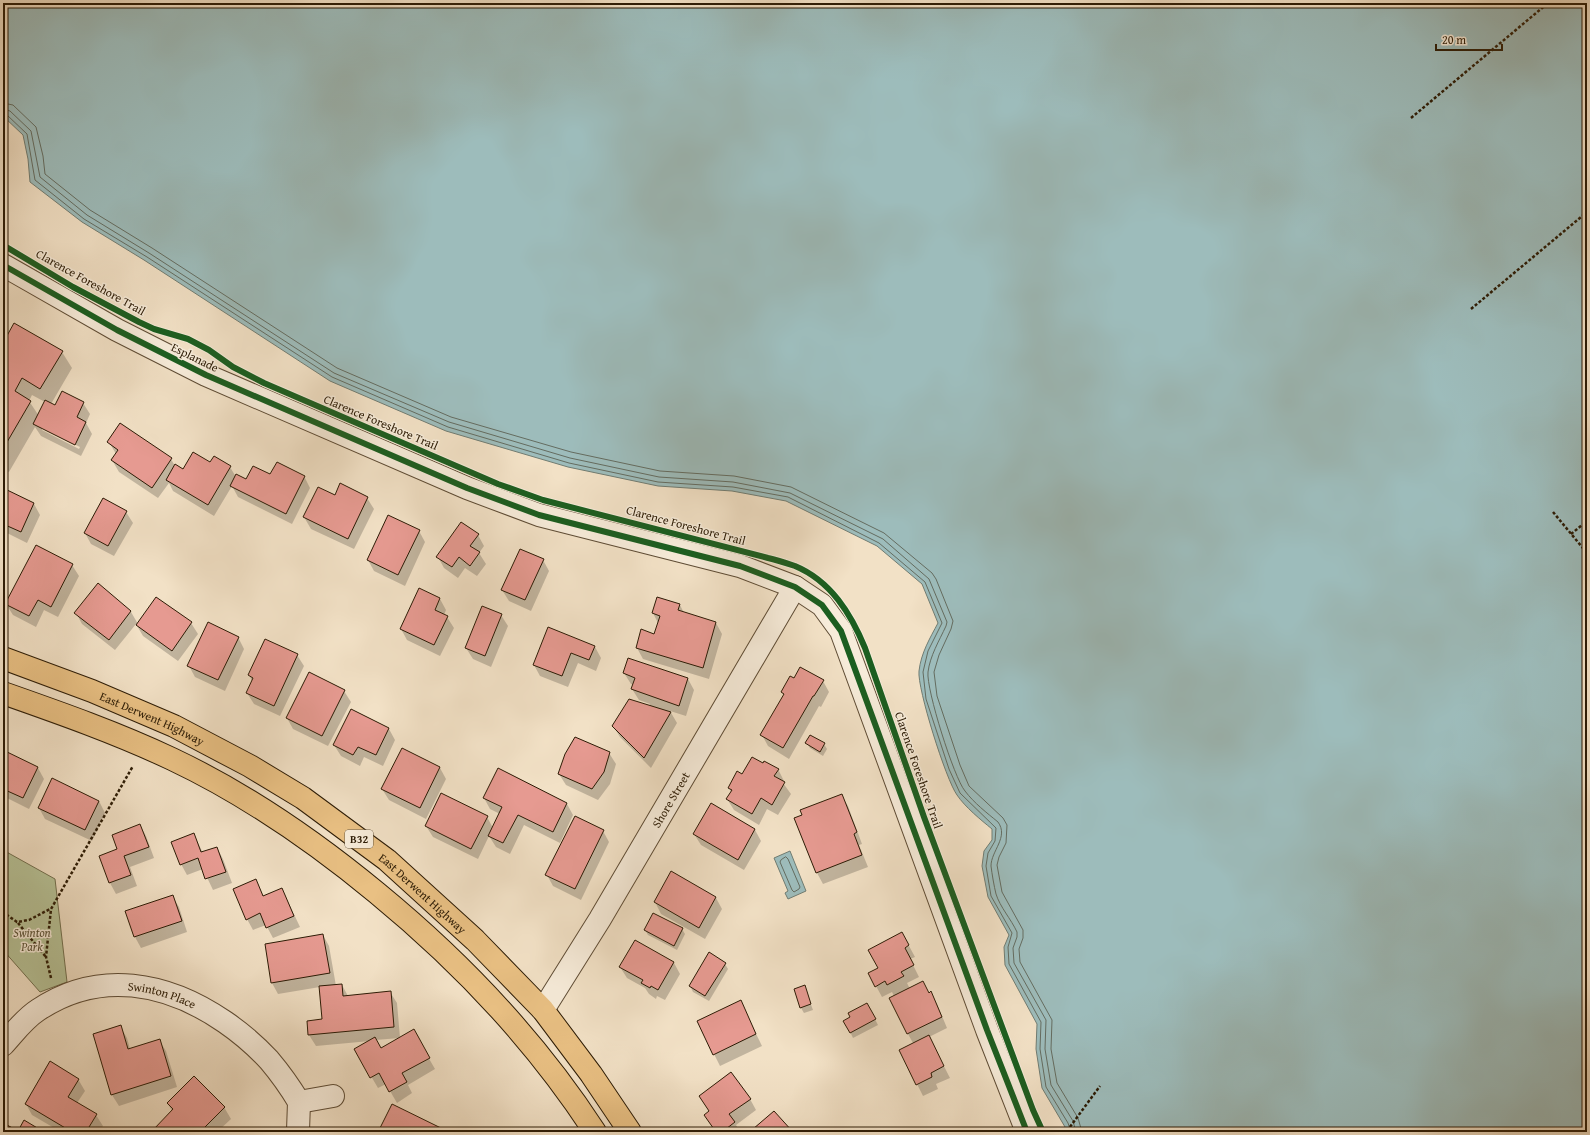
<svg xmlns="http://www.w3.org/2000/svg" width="1590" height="1135" font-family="'Gentium Book Plus',serif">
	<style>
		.green { fill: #b7c398; stroke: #726f4e }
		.water { fill: #9dbcbb; stroke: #707c72 }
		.shadow { fill: #0003; fill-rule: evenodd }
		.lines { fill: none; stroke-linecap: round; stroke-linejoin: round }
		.shore { stroke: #646c60; stroke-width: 1 }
		.building { fill: #e69a91; stroke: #2c1b05 }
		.minor-casing { stroke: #5e4c35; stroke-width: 24 }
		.primary-casing { stroke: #2c1b05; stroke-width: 24 }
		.path { stroke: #2c1b05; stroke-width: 2.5; stroke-dasharray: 3 2; stroke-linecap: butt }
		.minor { stroke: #f7ecda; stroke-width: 22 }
		.primary { stroke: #e9c083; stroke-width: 22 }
		.quiet { stroke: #8d6e63; stroke-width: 5; stroke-dasharray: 10 5; stroke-linecap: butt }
		.cycleway-casing { stroke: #f7ecda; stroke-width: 8 }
		.cycleway { stroke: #1b5e20; stroke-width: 6 }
		.labels { text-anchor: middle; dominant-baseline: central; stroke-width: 3; stroke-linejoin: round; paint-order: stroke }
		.shield { fill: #f7ecda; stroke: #695a45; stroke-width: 1 }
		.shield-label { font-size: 11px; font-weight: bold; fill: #2c1b05 }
		.street-label { font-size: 12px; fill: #2c1b05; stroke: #f7ecda }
		.park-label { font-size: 12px; font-style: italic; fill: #564d31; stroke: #f7ecda }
	</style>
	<rect width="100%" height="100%" fill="#f2e1c6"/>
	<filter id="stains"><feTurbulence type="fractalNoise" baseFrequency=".005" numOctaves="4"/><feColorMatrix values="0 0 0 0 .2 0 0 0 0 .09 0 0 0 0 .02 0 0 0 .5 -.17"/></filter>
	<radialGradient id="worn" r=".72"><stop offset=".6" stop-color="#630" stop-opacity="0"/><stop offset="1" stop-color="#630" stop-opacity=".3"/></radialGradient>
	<polygon class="green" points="3,850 55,879 67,982 40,992 3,950"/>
	<g class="water">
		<path d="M3 3H1587V1132H1068L1042 1088 1036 1049 1037 1024 1005 965 1004 947 1009 935 988 897 982 866 984 851 992 840V829C981 820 965 807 957 795 946 780 917 688 919 671 921 653 930 638 938 623L922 584 877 546 786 501 732 491 658 486 568 467 446 431 330 381 144 260 82 222 30 182 28 159 23 135 3 116Z"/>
		<polygon points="790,851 806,891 788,899 785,893 788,891 774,858"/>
	</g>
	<g class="shadow">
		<path d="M3 345 62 352 72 368 51 404 55 406 83 403 90 414 86 423 92 434 81 456 41 436 35 427 9 472 3 469ZM32 395 45 402 39 416 29 401ZM42 428 80 447 79 449 42 430Z"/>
		<polygon points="109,442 171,459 175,466 184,470 211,463 230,467 236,477 247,481 304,476 310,488 292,524 238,497 232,486 214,516 173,491 169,483 158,498 119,472 112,460 116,454"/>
		<polygon points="3,489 34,504 40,515 27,543 7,533 3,541"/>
		<polygon points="335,496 367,498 374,509 354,549 311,529 304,517"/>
		<polygon points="126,512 133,523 114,556 91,544 85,533"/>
		<polygon points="419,531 425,542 405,586 374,571 368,560"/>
		<polygon points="478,535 484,546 479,553 486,564 477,576 465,568 458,578 444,568 438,557"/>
		<polygon points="543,560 549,571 531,611 509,601 502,590"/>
		<polygon points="72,565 79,576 58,617 44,610 36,627 13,615 6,604"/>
		<polygon points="98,584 131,612 138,624 156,598 191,623 198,634 178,661 143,636 136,624 115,650 82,624 76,613"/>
		<polygon points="420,590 440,599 446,610 444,615 447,617 454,628 440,656 407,640 401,629"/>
		<polygon points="658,598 680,605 684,613 716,623 722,634 709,679 643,659 637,648 655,635 658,623 653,613"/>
		<polygon points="501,615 508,626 491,667 473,659 466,648"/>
		<polygon points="549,628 595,647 601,658 596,671 578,663 568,687 540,676 534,665"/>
		<polygon points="238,637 244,649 225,691 195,677 189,666"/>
		<polygon points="297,655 304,666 280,716 254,704 247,693 252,681 249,675"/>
		<polygon points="629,659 688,679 694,690 686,716 670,711 677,723 651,768 620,737 613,726 649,706 650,704 639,700 632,689 634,685 631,684 624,673"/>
		<polygon points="794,679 823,681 829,692 821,707 819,706 789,759 768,746 762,735 784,696 782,692"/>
		<polygon points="344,691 351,702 328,746 293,729 287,718"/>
		<polygon points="351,710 389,729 395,740 383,766 364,757 360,766 341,756 334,745"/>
		<polygon points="807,743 824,744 827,749 823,756 810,748"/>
		<polygon points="403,749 440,768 446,779 426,819 389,800 382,789"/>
		<polygon points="3,751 38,768 44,779 29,809 3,796"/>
		<polygon points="609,753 616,764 610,784 598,800 566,785 559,774"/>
		<polygon points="763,764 778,769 784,781 783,783 791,794 778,815 767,809 759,825 734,810 727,799 731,792 729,788 742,776"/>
		<polygon points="498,770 567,804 573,815 560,843 524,825 510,854 496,847 489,836 478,859 433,837 426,826 487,817 493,828 500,814 490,809 484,798"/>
		<polygon points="841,795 848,806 862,844 859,845 868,867 823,884 817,873 796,818"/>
		<polygon points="99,801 105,813 92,841 45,819 39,808"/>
		<polygon points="711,805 755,830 761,841 744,870 701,845 694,834"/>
		<polygon points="140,825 146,836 154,858 130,867 137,886 116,894 110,883 100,856 119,850"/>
		<polygon points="603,831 609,842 581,900 553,886 547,875"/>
		<polygon points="194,835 203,853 217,848 223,859 232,883 213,890 203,869 187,875 181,864"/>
		<polygon points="256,881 264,897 282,889 300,927 273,938 266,925 253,930 247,919"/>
		<polygon points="172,896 179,907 187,932 141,948 135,937"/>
		<polygon points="716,898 722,909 705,939 661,914 655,902"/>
		<polygon points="682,929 685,934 677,950 648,935 645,930"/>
		<polygon points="323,935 329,946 336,986 342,985 348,996 390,992 397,1003 400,1038 375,1040 381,1049 413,1031 435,1069 408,1085 412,1093 397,1103 386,1084 378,1088 355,1049 370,1041 316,1046 309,1035 323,1020 320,987 278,994 272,983"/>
		<polygon points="635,941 674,963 680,974 665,1000 657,996 656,999 649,994 645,988 627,978 620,967"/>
		<polygon points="908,944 915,957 910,959 919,977 907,983 910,989 929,994 931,993 937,1004 947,1028 929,1037 950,1078 936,1084 938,1089 923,1096 900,1050 913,1043 908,1034 894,996 892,992 882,997 876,986 879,969"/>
		<polygon points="725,964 728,969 709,1001 693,992 690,986"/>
		<polygon points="804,986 813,1010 804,1013 801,1008"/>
		<polygon points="740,1001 762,1046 720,1066 698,1022"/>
		<polygon points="867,1004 878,1025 853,1038 845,1021"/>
		<polygon points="120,1026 127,1038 130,1049 159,1040 166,1051 177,1087 119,1106 112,1095 94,1035"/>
		<polygon points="78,1079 85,1091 77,1103 96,1115 103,1126 99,1132 61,1132 32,1115 26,1104"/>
		<polygon points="700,1096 750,1099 756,1110 736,1125 740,1132 742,1132 716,1132 705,1115 710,1112"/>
		<polygon points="168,1104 224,1107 231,1119 217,1132 155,1132 172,1111"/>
	</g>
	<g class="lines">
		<g class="shore">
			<polyline points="3,103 13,105 36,127 43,156 45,174 90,210 152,248 337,368 451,417 571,452 660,471 734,476 791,487 884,533 932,573 936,579 953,621 951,629 939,655 934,672 937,696 960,765 969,786 1003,818 1007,825 1006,843 999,857 997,865 1002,892 1023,930 1023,938 1019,949 1020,962 1052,1020 1051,1049 1057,1083 1078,1118 1082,1132"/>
			<path d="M3 109 10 111 31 131 40 177 87 215 149 253 334 373 449 422 570 458 659 477 733 482 790 493 883 539 929 579 947 622 946 626C939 641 930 656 928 672 926 689 954 778 965 791 974 803 987 813 998 822 1009 837 991 851 991 866 992 874 994 886 996 894 1000 907 1011 919 1017 932V937L1013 948 1014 963 1046 1020 1045 1049 1051 1085 1073 1121 1076 1132"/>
			<polyline points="3,114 7,115 27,134 35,180 84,219 147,257 332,377 448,427 569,463 658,482 733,487 788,497 879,543 925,582 942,623 928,651 923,672 926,699 949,769 960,793 996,828 995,841 988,853 986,866 991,896 1012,933 1008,947 1009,964 1041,1022 1040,1049 1046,1087 1068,1123 1071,1132"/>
			<polygon points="786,857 788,859 800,887 799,889 794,892 792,890 780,862 781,860"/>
		</g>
	</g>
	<g class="building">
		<polygon points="14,323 63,351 40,389 22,378 15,391 31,401 3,449 3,372 6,368 3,366 3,343"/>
		<polygon points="62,391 84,402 77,417 86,422 75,445 33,424 45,400 55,405"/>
		<polygon points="120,423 172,458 152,488 111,460 118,450 107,442"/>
		<polygon points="193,452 210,462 214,456 231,466 208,505 166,480 175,464 183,469"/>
		<polygon points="277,462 305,476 286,514 230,486 236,474 246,479 253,466 270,474"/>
		<polygon points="340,483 368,497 348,539 303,517 318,487 335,495"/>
		<polygon points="3,488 34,503 21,532 3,524"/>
		<polygon points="103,498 127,511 108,546 84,533"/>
		<polygon points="388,515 420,530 398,575 367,560"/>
		<polygon points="461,522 479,534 470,546 480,552 470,566 459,557 452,567 436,557"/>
		<polygon points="36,545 73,564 51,607 38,600 29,616 5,604"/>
		<polygon points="520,549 544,559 525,600 501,590"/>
		<polygon points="98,583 131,611 109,640 74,613"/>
		<polygon points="419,588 440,598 435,610 448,616 434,645 400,629"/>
		<polygon points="156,597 192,622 172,651 136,625"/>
		<polygon points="657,597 680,604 678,610 716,622 703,668 636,648 641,629 654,634 660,616 652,613"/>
		<polygon points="482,606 502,614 485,656 465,648"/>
		<polygon points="208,622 239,637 218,680 187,666"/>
		<polygon points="548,627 595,646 589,660 571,653 562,676 533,665"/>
		<polygon points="265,639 298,654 274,706 246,693 253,678 248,675"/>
		<polygon points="628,658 688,678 679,706 631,689 635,678 623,673"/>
		<polygon points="800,667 824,680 814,696 813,696 783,748 760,735 784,694 781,692 790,676 794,678"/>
		<polygon points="309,672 345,690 322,736 286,718"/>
		<polygon points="629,699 671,712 644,758 612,726"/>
		<polygon points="351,709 389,728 376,755 358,747 353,755 333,745"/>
		<polygon points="810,735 825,743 820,752 805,743"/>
		<polygon points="575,737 610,752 604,772 592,789 558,774 565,754"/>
		<polygon points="402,748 440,767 420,808 381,789"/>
		<polygon points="3,750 38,767 23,798 3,789"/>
		<polygon points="752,757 763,763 764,761 779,769 774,776 785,782 772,805 761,798 752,814 726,799 732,790 728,788 737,771 742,774"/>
		<polygon points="498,768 567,803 553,832 518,815 503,843 488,836 502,807 483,798"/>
		<polygon points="52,778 99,801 85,830 38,808"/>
		<polygon points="441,793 488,816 471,849 425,826"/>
		<polygon points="842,794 857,832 854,834 862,855 816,873 794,818 802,815 800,810"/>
		<polygon points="711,803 755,829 738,860 693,834"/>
		<polygon points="575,816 604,830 575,889 545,875"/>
		<polygon points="140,824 149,847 124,856 131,875 109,883 99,856 117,849 112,835"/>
		<polygon points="194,833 201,852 217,847 226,872 205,879 198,858 180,865 171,842"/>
		<polygon points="671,871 716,897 699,928 654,902"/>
		<polygon points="256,879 263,896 282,888 294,916 266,928 260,913 246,920 233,889"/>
		<polygon points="173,895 182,921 134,937 125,911"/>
		<polygon points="653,913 683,928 674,946 644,930"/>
		<polygon points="902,932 909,945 905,948 914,965 901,972 904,976 887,985 885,981 875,987 868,973 878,968 868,950"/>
		<polygon points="323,934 330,973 271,983 265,944"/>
		<polygon points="635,940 674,962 658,990 651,986 650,988 641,983 643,980 619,967"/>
		<polygon points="709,952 726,963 705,996 689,986"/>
		<polygon points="923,981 929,993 931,991 942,1017 907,1034 889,998"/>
		<polygon points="342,984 343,996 391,991 394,1027 308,1035 307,1021 322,1019 319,986"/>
		<polygon points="805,985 811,1004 800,1008 794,989"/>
		<polygon points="741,1000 756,1034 713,1055 697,1021"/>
		<polygon points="867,1003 876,1019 850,1033 843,1021 850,1017 848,1013"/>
		<polygon points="121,1025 128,1049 160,1039 171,1076 111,1095 93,1034"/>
		<polygon points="414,1029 430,1058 402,1073 407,1082 389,1092 379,1073 370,1078 354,1049 375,1037 381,1048"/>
		<polygon points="929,1035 944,1066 931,1073 932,1077 916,1085 899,1050"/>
		<polygon points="50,1061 79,1079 68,1097 97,1114 86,1132 72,1132 25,1104"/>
		<polygon points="731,1072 751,1099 729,1114 735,1122 722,1132 716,1132 704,1115 709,1111 699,1096"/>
		<polygon points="194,1076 225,1107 200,1132 155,1132 153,1130 173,1109 167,1103"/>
		<polygon points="392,1104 445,1130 444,1132 378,1132"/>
		<polygon points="774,1111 793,1132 756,1132 753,1129"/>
		<polygon points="24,1120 44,1132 4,1132 7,1125 18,1131"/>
	</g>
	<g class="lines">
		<g class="minor-casing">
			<g id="minor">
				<polyline points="3,265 117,330 206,375 467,488 539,515 740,566 795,587 822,605 841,631 987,1030 1027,1132"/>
				<path id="s1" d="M543 1010 600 919 795 587"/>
				<path id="s2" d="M3 1045C14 1033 24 1019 38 1010 99 969 167 982 225 1022 241 1033 256 1046 269 1060 280 1073 290 1087 299 1102L298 1131"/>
				<polyline points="299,1102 333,1096"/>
			</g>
		</g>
		<g class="primary-casing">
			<g id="primary">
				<path id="s3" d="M3 658 92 691 174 726 250 766 303 798 387 860 475 940 543 1010 591 1074 630 1132"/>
				<path d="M3 693C60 713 117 733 172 759 246 794 314 841 377 893 461 962 536 1041 595 1132"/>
			</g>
		</g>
		<g class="path">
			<polyline points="1411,118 1548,3"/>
			<polyline points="1471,309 1587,212"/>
			<polyline points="1553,512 1587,553"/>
			<polyline points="1571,534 1587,521"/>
			<polyline points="3,905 7,915 17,922 29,920 50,909"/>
			<polyline points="18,923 46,957"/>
			<polyline points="51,978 46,957 51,909 133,766"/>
			<polyline points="1067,1131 1100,1086"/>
		</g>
		<use href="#minor" class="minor"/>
		<use href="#primary" class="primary"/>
		<polyline class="quiet" points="1067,1132 1067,1131"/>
		<g class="cycleway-casing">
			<g id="cycleway">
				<path d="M3 245 73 287 139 322 154 329 188 339 209 350 233 367 264 383 498 484 543 500 768 558C777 560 786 563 795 566 831 581 851 614 865 648L924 817 1033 1110 1043 1132"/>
				<polyline points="3,265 117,330 206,375 467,488 539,515 740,566 795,587 822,605 841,631 987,1030 1027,1132"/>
			</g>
		</g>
		<use href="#cycleway" class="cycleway"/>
	</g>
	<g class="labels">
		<rect class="shield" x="345" y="830" width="28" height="18" rx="3"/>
		<g class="shield-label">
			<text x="359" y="839">B32</text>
		</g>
		<g class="street-label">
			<text transform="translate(91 282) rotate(29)">Clarence Foreshore Trail</text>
			<text transform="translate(195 357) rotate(26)">Esplanade</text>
			<text transform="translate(381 422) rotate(23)">Clarence Foreshore Trail</text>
			<text transform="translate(686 525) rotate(15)">Clarence Foreshore Trail</text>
			<text stroke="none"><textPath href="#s3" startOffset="161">East Derwent Highway</textPath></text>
			<text transform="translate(919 770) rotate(71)">Clarence Foreshore Trail</text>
			<text stroke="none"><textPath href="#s1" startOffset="246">Shore Street</textPath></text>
			<text stroke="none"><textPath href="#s3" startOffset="485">East Derwent Highway</textPath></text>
			<text stroke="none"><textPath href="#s2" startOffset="180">Swinton Place</textPath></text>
		</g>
		<g class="park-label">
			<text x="32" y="932">Swinton<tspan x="32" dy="14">Park</tspan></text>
		</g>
	</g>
	<rect width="1590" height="1135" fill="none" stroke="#f2e1c6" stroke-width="16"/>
	<rect x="4" y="4" width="1582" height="1127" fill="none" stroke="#2c1b05" stroke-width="2"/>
	<rect x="8" y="8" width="1574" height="1119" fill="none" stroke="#2c1b05"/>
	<path d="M1436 44v6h66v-6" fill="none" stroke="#2c1b05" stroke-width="2"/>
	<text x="1442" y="44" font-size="12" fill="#2c1b05" stroke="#f7ecda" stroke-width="3" paint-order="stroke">20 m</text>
	<rect width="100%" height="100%" filter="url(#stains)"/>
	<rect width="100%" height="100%" fill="url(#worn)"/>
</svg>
